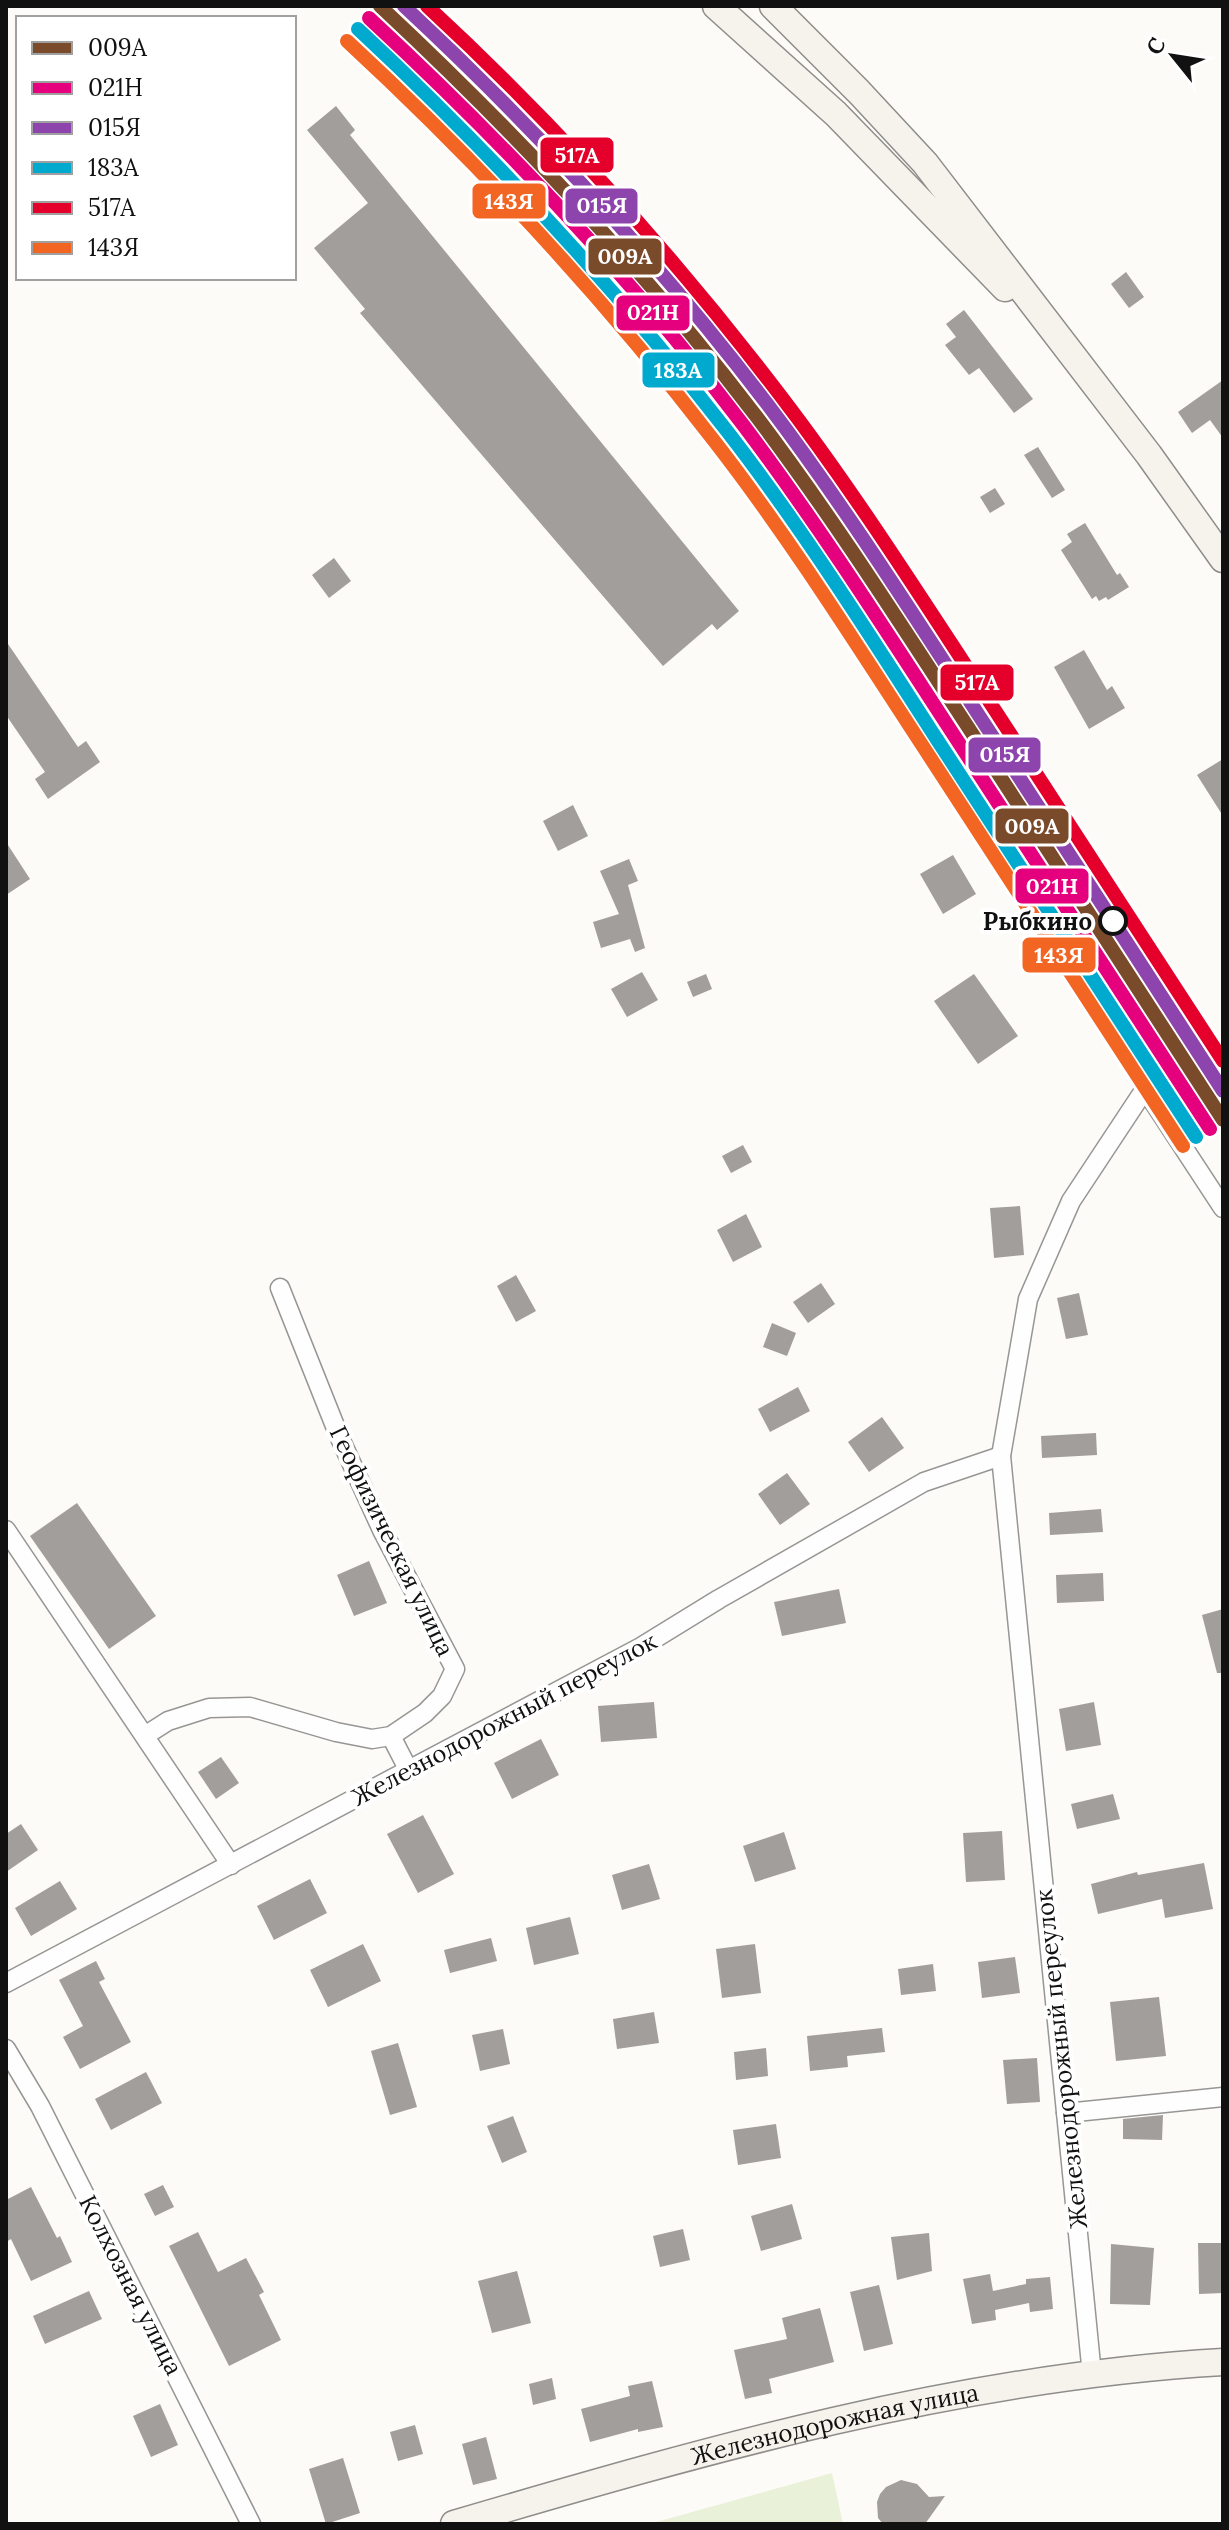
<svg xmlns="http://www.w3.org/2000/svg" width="1229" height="2530" font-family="Lora,serif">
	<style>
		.green { fill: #e9f1d8 }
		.building { fill: #a19e9c }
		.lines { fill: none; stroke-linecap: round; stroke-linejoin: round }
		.street-casing { stroke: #979695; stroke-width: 21 }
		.secondary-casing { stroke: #8e8d8b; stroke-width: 29 }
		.street { stroke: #fffefe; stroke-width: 18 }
		.secondary { stroke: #f6f3ec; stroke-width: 26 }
		.rail-1-casing { stroke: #fff; stroke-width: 20 }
		.rail-2-casing { stroke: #fff; stroke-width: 20 }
		.rail-3-casing { stroke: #fff; stroke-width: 20 }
		.rail-4-casing { stroke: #fff; stroke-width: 20 }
		.rail-5-casing { stroke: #fff; stroke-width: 20 }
		.rail-6-casing { stroke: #fff; stroke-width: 20 }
		.rail-1 { stroke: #7a4b2a; stroke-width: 14 }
		.rail-2 { stroke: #e5007d; stroke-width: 14 }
		.rail-3 { stroke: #8e44ad; stroke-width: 14 }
		.rail-4 { stroke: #00a9ce; stroke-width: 14 }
		.rail-5 { stroke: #e4002b; stroke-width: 14 }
		.rail-6 { stroke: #f26522; stroke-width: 14 }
		.stop-dot { fill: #fff; stroke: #111; stroke-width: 4 }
		.labels { text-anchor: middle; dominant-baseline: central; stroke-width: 8; stroke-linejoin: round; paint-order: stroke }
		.stop-label { font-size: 24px; font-weight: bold; fill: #111; stroke: #fff; text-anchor: end }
		.street-label { font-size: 24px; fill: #111; stroke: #fff }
		.line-badge { stroke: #fff; stroke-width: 3 }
		.badge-label { font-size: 22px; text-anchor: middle; font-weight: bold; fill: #fff }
	</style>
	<rect width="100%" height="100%" fill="#fdfbf7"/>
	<polygon class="green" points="832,2473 843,2524 649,2524"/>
	<g class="building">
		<polygon points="336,106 355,130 350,135 739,611 717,630 712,624 663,666 360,313 365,309 314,248 368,203 307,130"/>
		<polygon points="1126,272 1144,297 1129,308 1111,284"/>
		<polygon points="964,310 1033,399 1014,413 979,368 969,375 945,345 956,337 946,324"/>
		<polygon points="1223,380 1223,438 1210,420 1192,433 1178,412"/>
		<polygon points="1038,447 1065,490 1052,498 1024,455"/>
		<polygon points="995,488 1005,504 990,513 980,497"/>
		<polygon points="1085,523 1117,575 1120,573 1129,587 1108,600 1106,597 1099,601 1096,596 1092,599 1061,550 1072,542 1067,534"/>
		<polygon points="334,558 351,581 329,598 312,575"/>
		<polygon points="6,641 78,747 86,741 100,762 48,799 35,779 45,772 6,715"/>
		<polygon points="1084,650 1107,690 1112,686 1125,708 1089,729 1054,667"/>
		<polygon points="1223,759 1223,816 1197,775"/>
		<polygon points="573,805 588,836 558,851 543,821"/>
		<polygon points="6,842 30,879 6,895"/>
		<polygon points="953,855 976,894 943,914 920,874"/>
		<polygon points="629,859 638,881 628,885 645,948 635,952 630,939 601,948 593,922 619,914 600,871"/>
		<polygon points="642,972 658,1000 627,1017 611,989"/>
		<polygon points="706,974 712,989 693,997 687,982"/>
		<polygon points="974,974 1018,1036 978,1064 934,1001"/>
		<polygon points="743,1145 752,1162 731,1173 722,1156"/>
		<polygon points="1020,1206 1024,1255 994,1258 990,1208"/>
		<polygon points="746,1214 762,1247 733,1262 717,1230"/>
		<polygon points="516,1275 536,1311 516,1322 497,1286"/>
		<polygon points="821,1283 835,1304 808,1323 793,1302"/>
		<polygon points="1079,1293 1088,1335 1066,1339 1057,1298"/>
		<polygon points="772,1323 796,1333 787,1356 763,1347"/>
		<polygon points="798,1387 810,1411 770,1432 758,1409"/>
		<polygon points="882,1417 904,1448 869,1472 848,1442"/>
		<polygon points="1096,1433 1097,1455 1042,1458 1041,1436"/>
		<polygon points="787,1473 810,1504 780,1525 758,1494"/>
		<polygon points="77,1503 156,1616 109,1649 30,1536"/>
		<polygon points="1101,1509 1103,1532 1050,1535 1049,1513"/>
		<polygon points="369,1561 387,1603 354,1616 337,1575"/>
		<polygon points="1103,1573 1104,1601 1057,1603 1056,1575"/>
		<polygon points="839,1589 846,1623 782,1636 774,1602"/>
		<polygon points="1223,1609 1223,1673 1217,1673 1202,1615"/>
		<polygon points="654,1702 657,1738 601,1742 598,1706"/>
		<polygon points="1094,1702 1101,1745 1066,1751 1059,1709"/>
		<polygon points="541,1739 559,1775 512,1799 494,1763"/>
		<polygon points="221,1757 239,1783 216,1799 198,1772"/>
		<polygon points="1113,1794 1120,1819 1077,1829 1071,1804"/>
		<polygon points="423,1815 454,1874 418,1893 387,1834"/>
		<polygon points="21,1824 38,1850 6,1872 6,1834"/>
		<polygon points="1002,1831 1005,1880 966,1882 963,1833"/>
		<polygon points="784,1832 796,1869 755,1882 743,1846"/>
		<polygon points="1204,1863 1213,1909 1165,1918 1162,1899 1098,1914 1091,1884 1137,1872 1138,1875"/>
		<polygon points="649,1864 660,1899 622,1910 612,1875"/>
		<polygon points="310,1879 327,1913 274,1940 257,1906"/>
		<polygon points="60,1881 77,1909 31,1936 15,1908"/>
		<polygon points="570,1917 579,1954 534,1965 526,1928"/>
		<polygon points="491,1938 497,1961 450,1973 444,1950"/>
		<polygon points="363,1944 381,1981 328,2007 310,1970"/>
		<polygon points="755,1944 761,1993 722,1998 716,1949"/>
		<polygon points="1015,1957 1020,1993 982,1998 978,1962"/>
		<polygon points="96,1961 105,1979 99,1982 131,2042 80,2069 63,2037 83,2026 59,1980"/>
		<polygon points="933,1964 936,1991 901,1995 898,1969"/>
		<polygon points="1159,1997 1166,2056 1116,2061 1110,2002"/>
		<polygon points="654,2012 659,2043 617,2049 613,2019"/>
		<polygon points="882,2028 885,2052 847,2056 848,2067 810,2071 807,2036"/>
		<polygon points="503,2029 510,2064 480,2071 472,2035"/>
		<polygon points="398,2043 417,2107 390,2115 371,2051"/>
		<polygon points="766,2048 768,2076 736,2080 734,2052"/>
		<polygon points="1037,2058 1040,2102 1007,2104 1003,2060"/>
		<polygon points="146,2072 162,2103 111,2130 95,2099"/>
		<polygon points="1163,2115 1162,2140 1123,2139 1123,2119"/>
		<polygon points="513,2116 527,2152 502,2163 487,2126"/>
		<polygon points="776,2124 781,2158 738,2165 733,2130"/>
		<polygon points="163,2185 174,2207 155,2216 144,2194"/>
		<polygon points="31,2187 57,2238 60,2236 72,2262 31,2281 11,2239 6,2242 6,2200"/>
		<polygon points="792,2204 802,2239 761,2251 751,2216"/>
		<polygon points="683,2229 690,2260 660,2267 653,2236"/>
		<polygon points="198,2232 218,2272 246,2258 264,2292 259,2295 281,2340 229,2366 169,2246"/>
		<polygon points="929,2233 932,2271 897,2280 891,2237"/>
		<polygon points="1198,2243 1222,2243 1223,2293 1199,2294"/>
		<polygon points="1111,2244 1154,2248 1150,2305 1110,2304"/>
		<polygon points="517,2271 531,2323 492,2333 478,2281"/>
		<polygon points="990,2274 993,2291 1026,2284 1026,2279 1050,2277 1053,2309 1030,2312 1029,2303 995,2310 996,2320 972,2324 963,2279"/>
		<polygon points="879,2285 893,2344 864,2351 850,2292"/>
		<polygon points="89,2291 102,2319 45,2344 33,2316"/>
		<polygon points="820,2308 834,2362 769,2379 772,2393 745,2399 734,2350 787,2339 782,2318"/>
		<polygon points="552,2378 556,2399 533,2405 529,2384"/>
		<polygon points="652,2381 663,2427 638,2432 638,2429 590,2442 581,2409 630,2396 628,2386"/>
		<polygon points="160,2404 178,2445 151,2457 133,2416"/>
		<polygon points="415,2425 423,2454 398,2461 390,2432"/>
		<polygon points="486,2437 497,2479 473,2485 462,2444"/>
		<polygon points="343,2458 360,2513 326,2524 309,2469"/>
		<polygon points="901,2480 917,2484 929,2497 945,2496 925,2524 883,2524 878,2518 877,2502 880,2494 886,2487"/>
	</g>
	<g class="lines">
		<g class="street-casing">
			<g id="street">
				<polyline points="6,1530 231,1865"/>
				<polyline points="146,1735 168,1721 209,1708 250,1707 336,1732 372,1739 391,1736 425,1713 442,1696 455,1669 382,1530 339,1436 280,1288"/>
				<polyline points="391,1736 409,1771"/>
				<polyline points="6,1983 641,1647 719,1599 924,1482 1001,1456"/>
				<polyline points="6,2049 40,2106 251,2524"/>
				<polyline points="1066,2113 1223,2097"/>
				<polyline points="1092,2375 1001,1456 1028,1299 1071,1201 1145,1089 1223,1208"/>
			</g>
		</g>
		<g class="secondary-casing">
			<g id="secondary">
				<polyline points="716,6 836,114 1005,288"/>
				<polyline points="773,6 859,92 925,163 1149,455 1223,559"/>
				<path id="s1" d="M454 2524C706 2450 959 2377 1223 2362"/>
			</g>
		</g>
		<use href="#street" class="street"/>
		<use href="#secondary" class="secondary"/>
		<g class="rail-1-casing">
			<path id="rail-1" d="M380 6C516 133 643 268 756 416 831 515 898 620 966 724 1051 856 1138 988 1223 1120"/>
		</g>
		<g class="rail-2-casing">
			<path id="rail-2" d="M369 18C505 144 632 278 744 426 820 527 888 634 957 740 1041 870 1126 999 1210 1129"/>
		</g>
		<g class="rail-3-casing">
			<path id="rail-3" d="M404 6C536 129 659 262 768 405 843 504 909 608 976 711 1059 838 1141 964 1223 1091"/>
		</g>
		<g class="rail-4-casing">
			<path id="rail-4" d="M358 29C492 154 615 287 727 431 803 529 869 634 936 738 1023 871 1110 1004 1196 1137"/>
		</g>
		<g class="rail-5-casing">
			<path id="rail-5" d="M427 6C556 125 674 256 780 395 855 493 920 596 987 698 1065 819 1145 940 1223 1061"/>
		</g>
		<g class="rail-6-casing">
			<path id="rail-6" d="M347 41C481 165 604 298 715 442 791 540 856 644 924 748 1010 881 1097 1013 1183 1146"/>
		</g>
		<use href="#rail-1" class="rail-1"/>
		<use href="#rail-2" class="rail-2"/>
		<use href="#rail-3" class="rail-3"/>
		<use href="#rail-4" class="rail-4"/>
		<use href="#rail-5" class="rail-5"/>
		<use href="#rail-6" class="rail-6"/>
	</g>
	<circle class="stop-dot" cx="1113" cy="921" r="13"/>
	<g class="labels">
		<g class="stop-label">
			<text x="1092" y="921">Рыбкино</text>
		</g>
		<g class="street-label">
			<text transform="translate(392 1541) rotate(64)">Геофизическая улица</text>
			<text transform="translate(504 1719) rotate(-28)">Железнодорожный переулок</text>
			<text transform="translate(1061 2059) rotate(-96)">Железнодорожный переулок</text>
			<text transform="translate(131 2285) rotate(63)">Колхозная улица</text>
			<text stroke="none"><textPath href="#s1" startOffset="394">Железнодорожная улица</textPath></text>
		</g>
	</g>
	<g class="line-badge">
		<rect x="539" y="136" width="76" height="38" rx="8" fill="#e4002b"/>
		<rect x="471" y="182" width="76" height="38" rx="8" fill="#f26522"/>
		<rect x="564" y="187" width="75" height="38" rx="8" fill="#8e44ad"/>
		<rect x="587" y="237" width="76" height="39" rx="8" fill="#7a4b2a"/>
		<rect x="615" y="294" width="76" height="38" rx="8" fill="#e5007d"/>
		<rect x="641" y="351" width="75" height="38" rx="8" fill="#00a9ce"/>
		<rect x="939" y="663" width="76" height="39" rx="8" fill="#e4002b"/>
		<rect x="967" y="736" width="75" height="38" rx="8" fill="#8e44ad"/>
		<rect x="994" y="807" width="76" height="38" rx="8" fill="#7a4b2a"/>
		<rect x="1014" y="867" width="76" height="38" rx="8" fill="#e5007d"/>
		<rect x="1021" y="936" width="76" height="38" rx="8" fill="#f26522"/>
	</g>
	<g class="badge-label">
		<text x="577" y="163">517А</text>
		<text x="509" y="209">143Я</text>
		<text x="602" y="213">015Я</text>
		<text x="625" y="264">009А</text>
		<text x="653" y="320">021Н</text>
		<text x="678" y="378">183А</text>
		<text x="977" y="690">517А</text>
		<text x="1005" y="762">015Я</text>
		<text x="1032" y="834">009А</text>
		<text x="1052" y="894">021Н</text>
		<text x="1059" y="963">143Я</text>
	</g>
	<rect width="1229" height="2530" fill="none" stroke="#111111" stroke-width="16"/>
	<rect x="16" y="16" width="280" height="264" fill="#ffffff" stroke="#a0a0a0" stroke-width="2"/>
	<rect x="32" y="42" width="40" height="12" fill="#7a4b2a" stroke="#a0a0a0" stroke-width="2"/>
	<text x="88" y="56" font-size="24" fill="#111111">009А</text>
	<rect x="32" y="82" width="40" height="12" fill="#e5007d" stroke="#a0a0a0" stroke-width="2"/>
	<text x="88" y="96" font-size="24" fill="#111111">021Н</text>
	<rect x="32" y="122" width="40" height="12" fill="#8e44ad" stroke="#a0a0a0" stroke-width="2"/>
	<text x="88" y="136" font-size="24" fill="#111111">015Я</text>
	<rect x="32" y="162" width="40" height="12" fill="#00a9ce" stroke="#a0a0a0" stroke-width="2"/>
	<text x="88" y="176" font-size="24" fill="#111111">183А</text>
	<rect x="32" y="202" width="40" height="12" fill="#e4002b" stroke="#a0a0a0" stroke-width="2"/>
	<text x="88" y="216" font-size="24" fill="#111111">517А</text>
	<rect x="32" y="242" width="40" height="12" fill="#f26522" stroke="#a0a0a0" stroke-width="2"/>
	<text x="88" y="256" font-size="24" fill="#111111">143Я</text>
	<g transform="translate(1173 56) rotate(300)" stroke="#ffffff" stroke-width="6" paint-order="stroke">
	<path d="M0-6L14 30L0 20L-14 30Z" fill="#111111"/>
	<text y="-12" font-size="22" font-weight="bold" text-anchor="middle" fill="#111111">С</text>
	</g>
</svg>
